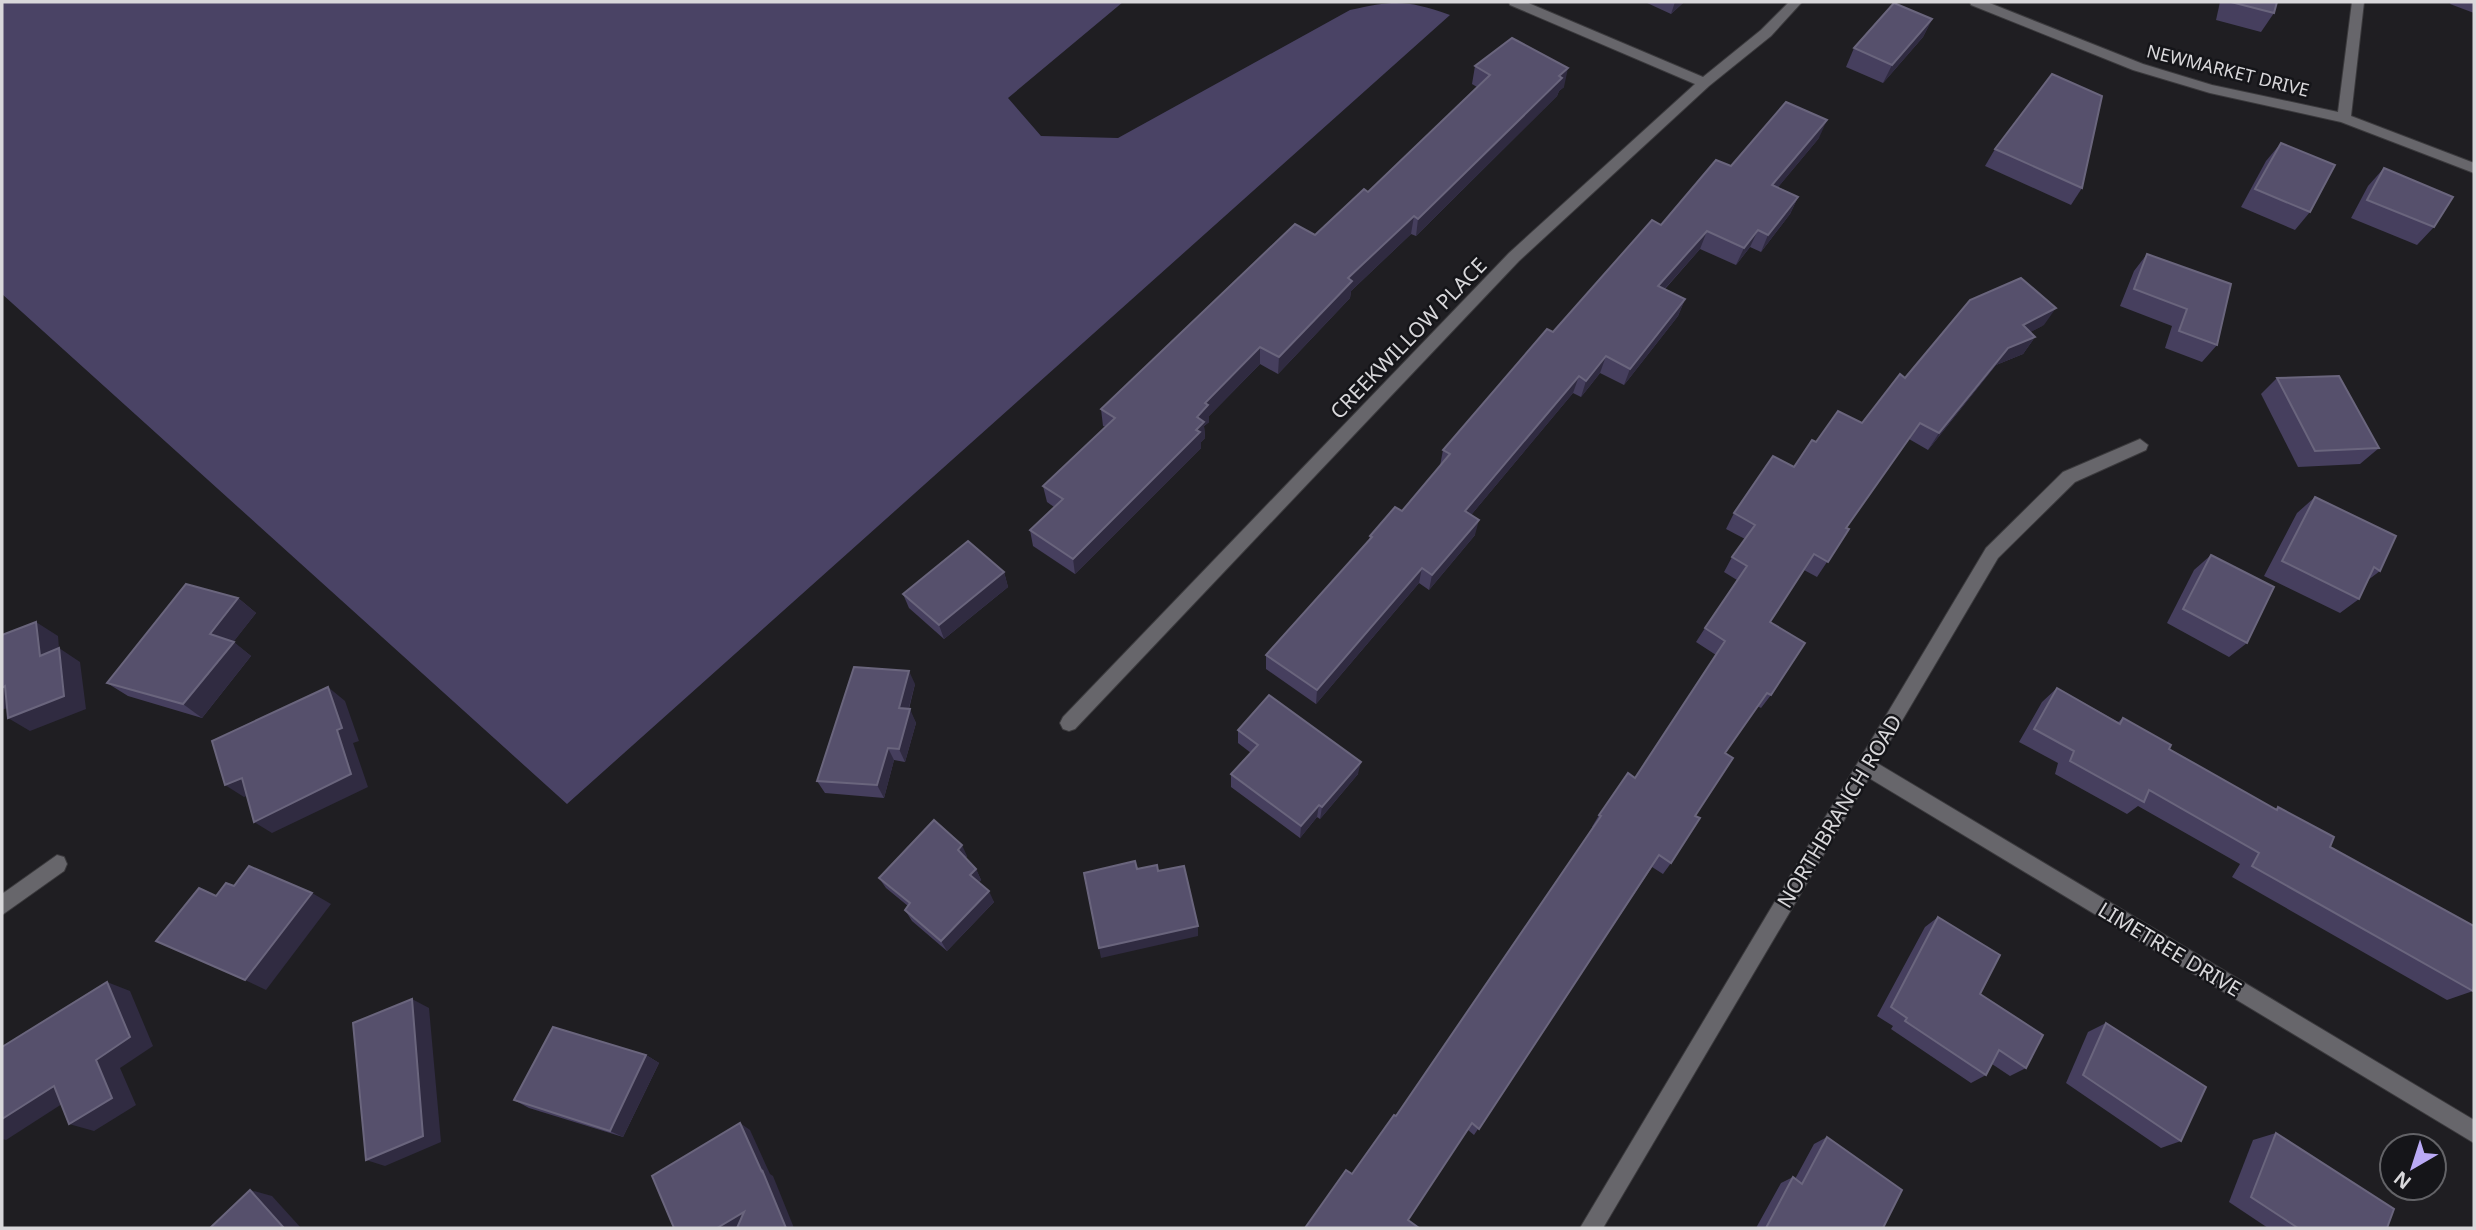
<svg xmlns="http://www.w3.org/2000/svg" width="2476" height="1230" font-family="'Noto Sans',sans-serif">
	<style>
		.forest { fill: #4a4365 }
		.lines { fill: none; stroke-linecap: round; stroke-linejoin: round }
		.minor-casing { stroke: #3b3a3d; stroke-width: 2 }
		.minor { fill: #67666b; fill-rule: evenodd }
		.wall { fill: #463f5e }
		.shaded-wall { fill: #302b41 }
		.building { fill: #56506c; stroke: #6a657d; stroke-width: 2 }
		.labels { text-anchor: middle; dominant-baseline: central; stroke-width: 5; stroke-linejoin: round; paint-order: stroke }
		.far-street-label { font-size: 18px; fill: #d9d8db; stroke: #151519 }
		.street-label { font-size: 21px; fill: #d9d8db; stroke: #151519 }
	</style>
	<rect width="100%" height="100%" fill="#1f1e22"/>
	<path class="forest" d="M2 2H1123L1008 98 1041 136 1118 138 1350 10C1395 0 1407 0 1450 15L567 804 2 294Z"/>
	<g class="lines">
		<g class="minor-casing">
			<g id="minor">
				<polygon points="1509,2 1526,2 1703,77 1761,30 1789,2 1802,2 1771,36 1709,86 1519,261 1075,729 1069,731 1063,729 1060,723 1063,717 1509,253 1695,84 1510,5"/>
				<polygon points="1970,2 1987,2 2143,64 2212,85 2338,112 2352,2 2364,2 2351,116 2474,163 2474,173 2341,122 2210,93 2133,70 1971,5"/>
				<polygon points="2140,439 2148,445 2146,450 2075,482 1998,558 1877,763 2474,1120 2474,1143 1869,778 1603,1228 1580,1228 1986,548 2063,472"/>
				<polygon points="57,855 64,857 67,864 64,871 2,915 2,894"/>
			</g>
		</g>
		<use href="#minor" class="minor"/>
	</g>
	<g class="wall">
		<polygon points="1645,2 1684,2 1671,14"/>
		<polygon points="2220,2 2277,2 2274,13 2261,32 2216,20"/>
		<polygon points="2451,2 2474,2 2474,13 2450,4"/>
		<polygon points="1932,19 1923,37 1883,83 1846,67 1854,48"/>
		<polygon points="1475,66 1564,87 1559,91 1557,96 1416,236 1411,234 1351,291 1350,298 1278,374 1260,364 1209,416 1209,422 1204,426 1205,438 1201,442 1201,448 1075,574 1033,546 1030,530 1054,507 1047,502 1043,486 1106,427 1103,426 1101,409 1368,192 1477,87 1472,84"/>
		<polygon points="1819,138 1778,187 1798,197 1790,214 1761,252 1750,247 1736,265 1700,249 1665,289 1685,299 1678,316 1624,385 1600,373 1581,397 1573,393 1471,515 1475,535 1429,590 1419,583 1316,704 1266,669 1266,655 1369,541 1370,536 1402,511 1440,466 1443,450 1553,332 1661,225 1731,166"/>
		<polygon points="2281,143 2310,212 2295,230 2241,207 2266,161"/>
		<polygon points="1995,149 2082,188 2071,205 1985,166"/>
		<polygon points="2384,168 2434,227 2417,245 2351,218 2368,186"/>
		<polygon points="2147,254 2217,345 2202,362 2165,348 2172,326 2120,306 2134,271"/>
		<polygon points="2044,325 2030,332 2035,337 2023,354 1996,365 1928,450 1909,439 1846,528 1849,529 1817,577 1804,570 1770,622 1771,695 1761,708 1757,706 1725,753 1695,816 1671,863 1663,874 1652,867 1474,1135 1468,1130 1305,1228 1352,1174 1396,1116 1593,827 1592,827 1599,815 1635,778 1716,655 1696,642 1705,628 1737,580 1724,572 1732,557 1745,539 1726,529 1734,513 1794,467 1816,442 1862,423 1905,378"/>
		<polygon points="2277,378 2379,448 2360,464 2298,467 2261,394"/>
		<polygon points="2315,497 2380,571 2368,580 2359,599 2340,613 2264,576 2297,513"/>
		<polygon points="2211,555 2247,643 2229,657 2167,623 2194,570"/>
		<polygon points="1004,572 1008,587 944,639 909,608 903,594"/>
		<polygon points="238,598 256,613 233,642 251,656 202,718 128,696 107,683"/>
		<polygon points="915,684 909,709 916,723 905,762 894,760 884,798 825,793 817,781"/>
		<polygon points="2057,688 2118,722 2123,718 2169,749 2275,809 2278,807 2330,847 2473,991 2447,1000 2232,877 2240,864 2138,806 2127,814 2055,774 2058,763 2019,742 2042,702"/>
		<polygon points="1238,730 1358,774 1320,819 1317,817 1300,838 1231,787 1231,774 1251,753 1238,743"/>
		<polygon points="967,856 966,858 976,869 981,880 979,882 994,902 947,951 912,921 905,910 908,906 886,888 879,878"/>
		<polygon points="1938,917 1980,994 2026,1068 2010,1076 1992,1064 1986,1075 1971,1083 1891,1029 1893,1026 1877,1016 1925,927"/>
		<polygon points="2106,1023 2181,1141 2161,1148 2066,1083 2088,1032"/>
		<polygon points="646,1055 659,1063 623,1137 529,1108 514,1100"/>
		<polygon points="2276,1133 2387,1228 2268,1228 2229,1202 2253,1140"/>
		<polygon points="1827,1137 1883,1228 1756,1228 1781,1183 1793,1177 1795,1179 1814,1144"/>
	</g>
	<g class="shaded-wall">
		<polygon points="1675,2 1684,2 1671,14"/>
		<polygon points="1932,19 1923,37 1883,83 1892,65"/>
		<polygon points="1568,68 1564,87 1559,91 1557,96 1416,236 1418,219 1559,76"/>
		<polygon points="1827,120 1819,138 1765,203 1772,185"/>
		<polygon points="1798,197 1790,214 1761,252 1768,235"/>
		<polygon points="1414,216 1411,234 1351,291 1350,298 1278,374 1279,357 1348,278"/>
		<polygon points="1758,230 1750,247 1736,265 1744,248"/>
		<polygon points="1707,231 1700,249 1652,303 1658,286"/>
		<polygon points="1685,299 1678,316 1624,385 1630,369"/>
		<polygon points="2056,308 2044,325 2011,342 2023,325"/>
		<polygon points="2035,337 2023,354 1996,365 1928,450 1939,433 2008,348"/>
		<polygon points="1260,347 1260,364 1209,416 1209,422 1204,426 1205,438 1201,442 1201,448 1075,574 1073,559 1197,417 1205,403"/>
		<polygon points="1606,356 1600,373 1581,397 1586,381"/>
		<polygon points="1579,376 1573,393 1461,527 1465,511"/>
		<polygon points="1479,520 1475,535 1429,590 1432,575"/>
		<polygon points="1422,568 1419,583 1316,704 1317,690"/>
		<polygon points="1004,572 1008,587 944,639 939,625"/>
		<polygon points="238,598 256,613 228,649 210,634"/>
		<polygon points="36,622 58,636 59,648 80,662 86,709 30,731 8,718 40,656"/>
		<polygon points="234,642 251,656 202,718 183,704"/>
		<polygon points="909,671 915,684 905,722 899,708"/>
		<polygon points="5,686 28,700 2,710 2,688"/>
		<polygon points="328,687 345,701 359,741 353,743 368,787 272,833 254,822 337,730"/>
		<polygon points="910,709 916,723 905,762 899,749"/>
		<polygon points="888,748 894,760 884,798 877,785"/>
		<polygon points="1361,762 1358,774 1320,819 1322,807"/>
		<polygon points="242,778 261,791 244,797 225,785"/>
		<polygon points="1319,805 1317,817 1300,838 1301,826"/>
		<polygon points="962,845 967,856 963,861 958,850"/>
		<polygon points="976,869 981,880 975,886 970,875"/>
		<polygon points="989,891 994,902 947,951 941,941"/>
		<polygon points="312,893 331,904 266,990 245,980"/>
		<polygon points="1198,926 1198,936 1101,958 1099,948"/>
		<polygon points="107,982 130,991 153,1046 120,1068 136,1105 94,1131 69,1124 96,1060"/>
		<polygon points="412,999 429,1008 441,1142 385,1166 366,1160"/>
		<polygon points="646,1055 659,1063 623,1137 610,1131"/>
		<polygon points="54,1086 79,1093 6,1140 2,1139 2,1119"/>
		<polygon points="740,1123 750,1130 770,1174 773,1176 794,1228 786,1228"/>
		<polygon points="250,1190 272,1196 301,1228 284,1228"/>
		<polygon points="744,1212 755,1217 736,1228 717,1228"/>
	</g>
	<g class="building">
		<polygon points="2231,2 2277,2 2274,13"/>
		<polygon points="1894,3 1932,19 1892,65 1854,48"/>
		<polygon points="1512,38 1568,68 1559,76 1562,78 1418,219 1414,216 1348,278 1352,281 1279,357 1260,347 1205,403 1208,405 1197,417 1204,422 1196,430 1200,432 1073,559 1030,530 1063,499 1043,486 1115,418 1101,409 1295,224 1315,235 1364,189 1368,192 1490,75 1475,66"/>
		<polygon points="2052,74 2102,96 2082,188 1995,149"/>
		<polygon points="1786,102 1827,120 1772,185 1798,197 1768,235 1758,230 1744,248 1707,231 1658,286 1685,299 1630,369 1606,356 1586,381 1579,376 1465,511 1479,520 1432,575 1422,568 1317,690 1266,655 1372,537 1370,536 1395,507 1402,511 1450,454 1443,450 1547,329 1553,332 1652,220 1661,225 1716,160 1731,166"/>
		<polygon points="2281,143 2335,165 2310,212 2255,189"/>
		<polygon points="2384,168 2453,197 2434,227 2367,200"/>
		<polygon points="2147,254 2231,284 2217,345 2179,331 2187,309 2134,289"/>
		<polygon points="2021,278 2056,308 2023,325 2035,337 2008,348 1939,433 1920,423 1846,528 1849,529 1828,562 1814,554 1770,622 1805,643 1771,695 1767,693 1725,753 1733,758 1695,816 1700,818 1671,863 1659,855 1479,1129 1472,1123 1408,1220 1419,1228 1305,1228 1346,1170 1352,1174 1394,1115 1396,1116 1601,816 1599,815 1628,773 1635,778 1725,641 1705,628 1747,566 1732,557 1755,525 1734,513 1773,456 1794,467 1812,440 1816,442 1838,411 1862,423 1900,374 1905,378 1970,300"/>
		<polygon points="2339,376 2379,448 2315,451 2277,378"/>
		<polygon points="2315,497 2396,536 2380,571 2374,567 2359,599 2282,561"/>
		<polygon points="968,541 1004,572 939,625 903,594"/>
		<polygon points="2211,555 2274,587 2247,643 2183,609"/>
		<polygon points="186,584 238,598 210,634 234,642 183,704 107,683"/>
		<polygon points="36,622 40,656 59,648 64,696 8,718 5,686 2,688 2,635"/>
		<polygon points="854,667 909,671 899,708 910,709 899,749 888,748 877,785 817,781"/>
		<polygon points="328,687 342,728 337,730 351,774 254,822 242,778 225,785 212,741"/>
		<polygon points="2057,688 2120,724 2123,718 2171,745 2169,749 2277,810 2278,807 2334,837 2330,847 2474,926 2474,986 2473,991 2252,866 2259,853 2149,790 2144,802 2070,761 2074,751 2034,729"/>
		<polygon points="1269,695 1361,762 1322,807 1319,805 1301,826 1231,774 1258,745 1238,730"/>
		<polygon points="934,820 962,845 958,850 976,869 970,875 989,891 941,941 905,910 910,903 879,878"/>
		<polygon points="1135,861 1137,869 1157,865 1158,871 1184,866 1198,926 1099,948 1084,873"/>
		<polygon points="249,866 312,893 245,980 156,941 199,888 216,896 226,883 234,886"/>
		<polygon points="1938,917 2000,955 1980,994 2043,1035 2026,1068 1999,1050 1986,1075 1905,1021 1907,1018 1891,1007"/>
		<polygon points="107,982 130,1037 96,1060 112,1098 69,1124 54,1086 2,1119 2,1047"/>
		<polygon points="412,999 423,1136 366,1160 353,1023"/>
		<polygon points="2106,1023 2206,1087 2181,1141 2083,1075"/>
		<polygon points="553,1027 646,1055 610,1131 514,1100"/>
		<polygon points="740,1123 762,1172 762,1170 786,1228 737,1228 744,1212 717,1228 674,1228 652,1176"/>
		<polygon points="2276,1133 2394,1209 2387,1228 2298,1228 2251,1197"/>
		<polygon points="1827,1137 1902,1190 1883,1228 1766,1228 1793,1177 1802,1184"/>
		<polygon points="250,1190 284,1228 210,1228"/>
	</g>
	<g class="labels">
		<g class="far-street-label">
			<text transform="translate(2228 70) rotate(14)">NEWMARKET DRIVE</text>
		</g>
		<g class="street-label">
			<text transform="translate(1408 338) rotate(-46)">CREEKWILLOW PLACE</text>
			<text transform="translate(1839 811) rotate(-59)">NORTHBRANCH ROAD</text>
			<text transform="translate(2170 949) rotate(31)">LIMETREE DRIVE</text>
		</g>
	</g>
	<rect width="2476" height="1230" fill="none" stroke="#d9d8db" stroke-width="7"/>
	<g transform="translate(2413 1167) rotate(219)"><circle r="33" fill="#151519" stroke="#636367" stroke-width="2"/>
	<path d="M0-5L12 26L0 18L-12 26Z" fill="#baaaf6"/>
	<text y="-10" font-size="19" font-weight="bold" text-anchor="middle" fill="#d9d8db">N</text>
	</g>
</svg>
